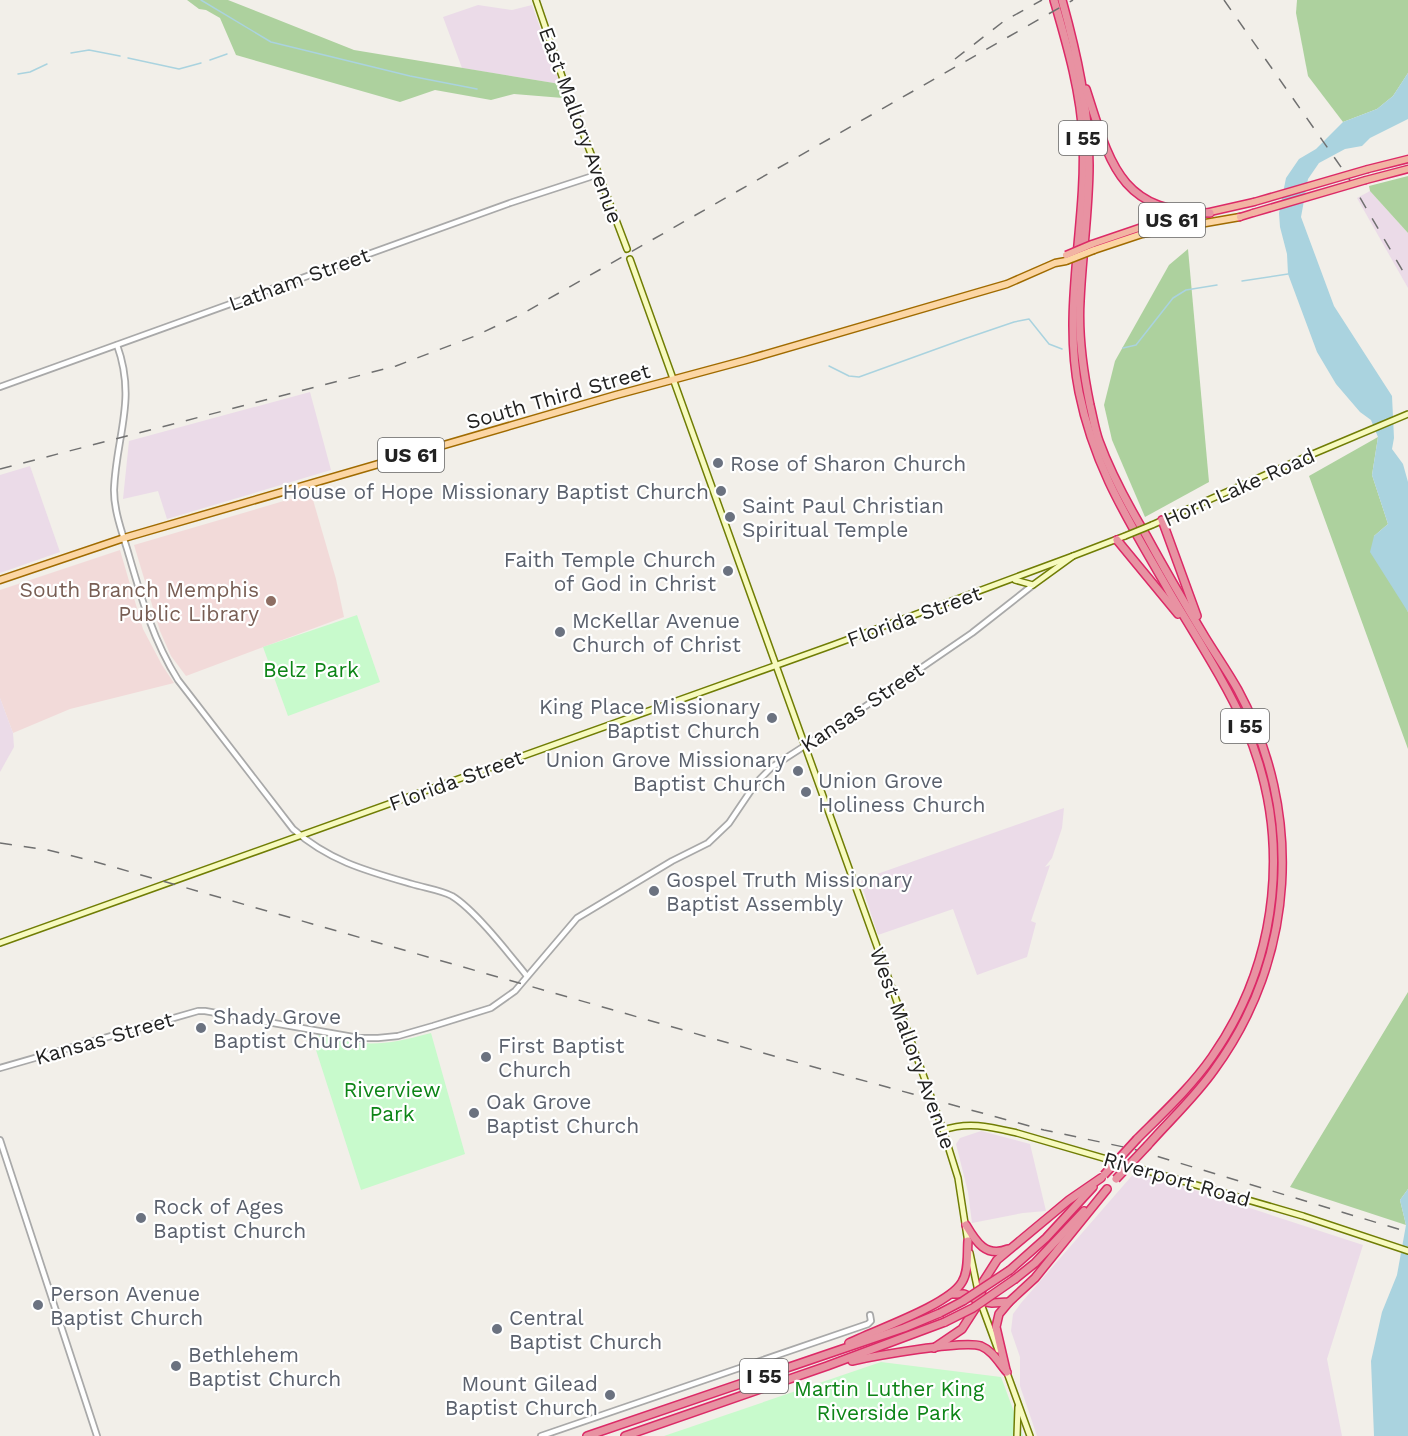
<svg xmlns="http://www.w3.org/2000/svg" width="1408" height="1436" font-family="'Work Sans',sans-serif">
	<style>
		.commercial { fill: #f2dad9 }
		.industrial { fill: #ebdbe8 }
		.forest { fill: #add19e }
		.park { fill: #c8facc }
		.water { fill: #aad3df }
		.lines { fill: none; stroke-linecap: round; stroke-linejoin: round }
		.stream { stroke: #aad3df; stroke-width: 1.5 }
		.tertiary-casing { stroke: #a9a9a9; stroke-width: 8 }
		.secondary-casing { stroke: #707d05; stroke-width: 8 }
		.primary-casing { stroke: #a06b00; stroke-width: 9 }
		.trunk-casing { stroke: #dc2a67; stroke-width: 9 }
		.motorway-casing { stroke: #dc2a67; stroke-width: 10 }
		.tertiary { stroke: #fff; stroke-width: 4.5 }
		.secondary { stroke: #f7fabf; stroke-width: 5 }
		.primary { stroke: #fcd6a4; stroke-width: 6 }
		.trunk { stroke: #f2b4a3; stroke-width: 6 }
		.motorway { stroke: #e892a2; stroke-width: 7 }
		.rail { stroke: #707070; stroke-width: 1.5; stroke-dasharray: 12 12; stroke-linecap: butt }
		.secondary-bridge-casing { stroke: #707d05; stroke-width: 8; stroke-linecap: butt }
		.primary-bridge-casing { stroke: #a06b00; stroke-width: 9; stroke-linecap: butt }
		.trunk-bridge-casing { stroke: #dc2a67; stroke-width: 9; stroke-linecap: butt }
		.motorway-bridge-casing { stroke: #dc2a67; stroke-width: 10; stroke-linecap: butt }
		.secondary-bridge { stroke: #f7fabf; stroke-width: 5 }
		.primary-bridge { stroke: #fcd6a4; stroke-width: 6 }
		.trunk-bridge { stroke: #f2b4a3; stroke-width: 6 }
		.motorway-bridge { stroke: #e892a2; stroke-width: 7 }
		.worship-dot { fill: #6b7280; stroke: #fff; stroke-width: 2 }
		.education-dot { fill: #8d6e63; stroke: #fff; stroke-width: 2 }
		.labels { text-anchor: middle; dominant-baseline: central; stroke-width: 4.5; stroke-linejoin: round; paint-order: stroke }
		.shield { fill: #fff; stroke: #646464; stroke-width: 1.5 }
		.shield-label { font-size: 20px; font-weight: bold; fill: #222 }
		.street-label { font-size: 21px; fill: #222; stroke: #fff }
		.worship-label { font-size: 21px; fill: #5b616d; stroke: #fff; text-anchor: start }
		.education-label { font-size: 21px; fill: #785e54; stroke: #fff; text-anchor: end }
		.park-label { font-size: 21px; fill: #0c8416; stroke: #fff }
	</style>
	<rect width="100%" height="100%" fill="#f2efe9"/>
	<g class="commercial">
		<polygon points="311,493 336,579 344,617 186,676 171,656 160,631 134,545"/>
		<polygon points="120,550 143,629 162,665 174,683 70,709 13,733 0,698 0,590"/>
	</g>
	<g class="industrial">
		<polygon points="478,5 512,10 532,5 560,84 462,68 443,17"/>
		<polygon points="1370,191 1408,233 1408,288 1357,198"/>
		<polygon points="310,392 331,470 167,519 158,491 123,499 129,441"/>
		<polygon points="30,466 60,552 0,573 0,475"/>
		<polygon points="0,698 13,733 14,747 0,772"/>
		<polygon points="1064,808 1062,828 1052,858 1045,867 1050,865 1031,921 1036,923 1027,957 977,975 953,909 878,935 861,883 863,879"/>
		<polygon points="981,1131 1030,1144 1046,1211 1023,1213 972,1223 968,1192 956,1144 960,1138"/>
		<polygon points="1136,1171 1363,1245 1327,1359 1342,1436 1037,1436 1020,1386 1020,1357 1011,1331 1013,1314 1021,1303"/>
	</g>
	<g class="forest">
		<polygon points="187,0 228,0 354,50 560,84 563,98 514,94 491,100 435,90 400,102 236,55 220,18 206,10 199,9"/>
		<polygon points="1297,0 1408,0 1408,73 1393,96 1377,109 1343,122 1308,76 1296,13"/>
		<polygon points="1408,176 1408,233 1370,191 1369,186"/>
		<polygon points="1188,249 1209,482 1145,517 1112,440 1104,405 1115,361 1169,265"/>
		<polygon points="1378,437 1372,475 1388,524 1374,536 1408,612 1408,749 1309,476"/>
		<polygon points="1408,992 1408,1189 1400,1200 1406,1225 1290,1187"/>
	</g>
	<g class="park">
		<polygon points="357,615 380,682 288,716 263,647"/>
		<path d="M431 1033 465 1154 361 1190 316 1050 315 1036 321 1035C366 1048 386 1045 431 1033Z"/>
		<polygon points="881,1362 1001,1377 1023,1436 664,1436"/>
	</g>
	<g class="water">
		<polygon points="1408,73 1408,119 1370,138 1362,146 1345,149 1319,163 1308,179 1301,217 1334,306 1392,396 1394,438 1392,449 1403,464 1408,482 1408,612 1370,552 1374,536 1388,524 1372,475 1378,437 1371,420 1360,412 1336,384 1317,352 1288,274 1287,254 1280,227 1279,213 1286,178 1299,159 1316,149 1343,122 1377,109 1393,96"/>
		<polygon points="1408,1189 1408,1436 1374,1436 1371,1361 1382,1312 1397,1275 1406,1225 1400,1200"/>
	</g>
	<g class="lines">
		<g class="stream">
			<polyline points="201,0 271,42 410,76 477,89"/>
			<polyline points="71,53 89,50 120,56"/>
			<polyline points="128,58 179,69 201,63"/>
			<polyline points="210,60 227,54"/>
			<polyline points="18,74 30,72 47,64"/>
			<polyline points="1242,281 1288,274"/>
			<polyline points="1123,348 1136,345 1173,298 1186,290 1217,285"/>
			<polyline points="829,366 849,376 859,377 964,339 1014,322 1029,319 1049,344 1062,349"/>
		</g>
		<g class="tertiary-casing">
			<g id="tertiary">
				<path d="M117 345C137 400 116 436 114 490 114 511 122 532 128 552 141 597 153 640 178 680L293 829C329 861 367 871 412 884 425 888 440 890 452 896 475 910 509 954 527 976"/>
				<polyline points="0,387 510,203 599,174"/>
				<polyline points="0,1068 198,1011 205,1011 359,1038 378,1038 398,1036 433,1026 491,1008 515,991 577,918 672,861 708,843 729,823 756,783 772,767 857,712 972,633 1033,585"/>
				<polyline points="0,1140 97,1436"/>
				<polyline points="541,1436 868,1324 871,1321 870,1315"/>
			</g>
		</g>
		<g class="secondary-casing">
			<g id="secondary">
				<polyline points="536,0 566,88 627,249"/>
				<polyline points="630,259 943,1130 958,1178 968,1243"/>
				<polyline points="1152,525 1308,456 1408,414"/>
				<polyline points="1015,580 1033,585 1073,556 1125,536"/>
				<polyline points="0,943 833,645 1073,556"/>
				<path d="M943 1130C969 1121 991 1127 1017 1133L1303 1216 1408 1251"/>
				<polyline points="970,1253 980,1301 998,1350"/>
				<polyline points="1006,1370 1030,1436"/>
				<polyline points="1017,1436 1018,1407"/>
			</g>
		</g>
		<g class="primary-casing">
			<g id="primary">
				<polyline points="1094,250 1142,234 1240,217"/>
				<polyline points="0,580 124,538 616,395 746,360 976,293 1007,284 1055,263 1066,261"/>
			</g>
		</g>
		<g class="trunk-casing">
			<g id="trunk">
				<polyline points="1368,169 1408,159"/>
				<polyline points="1366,180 1408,169"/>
				<polyline points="1240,217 1253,213"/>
				<polyline points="1092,244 1139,228 1254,202"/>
			</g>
		</g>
		<g class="motorway-casing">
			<g id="motorway">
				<path d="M1054 0C1067 45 1081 92 1083 139 1087 223 1062 308 1079 392 1095 471 1131 524 1170 593 1196 637 1225 681 1246 728 1292 836 1280 960 1212 1057 1191 1087 1163 1113 1137 1139"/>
				<path d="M1062 0C1077 54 1089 108 1089 165 1089 210 1082 255 1080 301 1078 335 1083 371 1090 405 1093 417 1095 430 1099 441 1111 474 1128 505 1146 535 1165 570 1185 604 1205 637 1216 655 1228 672 1238 690 1304 812 1296 958 1214 1070 1195 1097 1170 1120 1148 1145"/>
				<path d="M1086 89C1110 163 1119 213 1210 213"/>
				<polyline points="1162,520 1197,616"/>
				<polyline points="1117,540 1178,614"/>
				<path d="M966 1225C976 1242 986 1258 1008 1249"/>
				<polyline points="1010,1270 1046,1238 1093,1187"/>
				<polyline points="1015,1279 1035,1263 1084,1211"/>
				<polyline points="951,1294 964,1294 980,1301 992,1303 1009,1302 1035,1278 1107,1189"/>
				<path d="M849 1343C875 1330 949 1305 962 1282 969 1271 967 1253 968 1241"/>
				<polyline points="934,1348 962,1329 980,1301 983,1282 997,1260 1069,1200 1101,1178"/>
				<path d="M852 1361C875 1356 963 1340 981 1346 993 1351 999 1363 1007 1372"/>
				<polyline points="1006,1370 996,1327 999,1314 1009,1302"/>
				<polyline points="587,1436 904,1328 940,1313"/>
				<polyline points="625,1436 827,1366 945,1322"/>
			</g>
		</g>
		<use href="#tertiary" class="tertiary"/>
		<use href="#secondary" class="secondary"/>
		<use href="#primary" class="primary"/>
		<use href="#trunk" class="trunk"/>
		<use href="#motorway" class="motorway"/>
		<g class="rail">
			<polyline points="1224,0 1348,177 1408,280"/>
			<polyline points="955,59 1004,21 1042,0"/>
			<polyline points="0,469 396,366 475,336 522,314 1073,0"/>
			<polyline points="0,843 48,850 89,860 781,1058 1044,1130 1133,1149 1408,1232"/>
		</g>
		<g class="secondary-bridge-casing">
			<polyline id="secondary-bridge" points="1125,536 1152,525"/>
		</g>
		<g class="primary-bridge-casing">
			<polyline id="primary-bridge" points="1066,261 1094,250"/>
		</g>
		<g class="trunk-bridge-casing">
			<g id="trunk-bridge">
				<polyline points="1254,202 1368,169"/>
				<polyline points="1253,213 1366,180"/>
				<polyline points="1066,255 1092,244"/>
			</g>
		</g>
		<g class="motorway-bridge-casing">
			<g id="motorway-bridge">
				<polyline points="1104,1175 1137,1139"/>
				<polyline points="1116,1179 1148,1145"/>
				<polyline points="940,1313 963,1301 1010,1270"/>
				<polyline points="945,1322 973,1308 1015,1279"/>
			</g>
		</g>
		<use href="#secondary-bridge" class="secondary-bridge"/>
		<use href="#primary-bridge" class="primary-bridge"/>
		<use href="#trunk-bridge" class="trunk-bridge"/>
		<use href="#motorway-bridge" class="motorway-bridge"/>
	</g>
	<g class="worship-dot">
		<circle cx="718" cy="463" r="6"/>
		<circle cx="721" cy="491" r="6"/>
		<circle cx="730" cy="517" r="6"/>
		<circle cx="728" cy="571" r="6"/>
		<circle cx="560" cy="632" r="6"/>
		<circle cx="772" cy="718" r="6"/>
		<circle cx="798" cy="771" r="6"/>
		<circle cx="806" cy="792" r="6"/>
		<circle cx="654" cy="891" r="6"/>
		<circle cx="201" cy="1028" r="6"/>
		<circle cx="486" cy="1057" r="6"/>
		<circle cx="474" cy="1113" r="6"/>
		<circle cx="141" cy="1218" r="6"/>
		<circle cx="38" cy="1305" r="6"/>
		<circle cx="497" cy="1329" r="6"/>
		<circle cx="176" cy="1366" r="6"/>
		<circle cx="610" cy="1395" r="6"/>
	</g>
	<circle class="education-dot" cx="271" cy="601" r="6"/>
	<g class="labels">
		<g class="shield">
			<rect x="1059" y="121" width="48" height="34" rx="4.5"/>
			<rect x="1139" y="203" width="66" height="34" rx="4.5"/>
			<rect x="378" y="438" width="66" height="34" rx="4.5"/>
			<rect x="1221" y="709" width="48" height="34" rx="4.5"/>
			<rect x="740" y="1359" width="48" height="34" rx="4.5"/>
		</g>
		<g class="shield-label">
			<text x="1083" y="138">I 55</text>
			<text x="1172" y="220">US 61</text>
			<text x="411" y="455">US 61</text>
			<text x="1245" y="726">I 55</text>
			<text x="764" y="1376">I 55</text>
		</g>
		<g class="street-label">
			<text transform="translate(581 125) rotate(70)">East Mallory Avenue</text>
			<text transform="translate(299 279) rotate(-20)">Latham Street</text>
			<text transform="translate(558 396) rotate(-16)">South Third Street</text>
			<text transform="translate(1239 487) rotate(-24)">Horn Lake Road</text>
			<text transform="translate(914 616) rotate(-20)">Florida Street</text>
			<text transform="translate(862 707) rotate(-34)">Kansas Street</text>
			<text transform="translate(456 780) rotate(-20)">Florida Street</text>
			<text transform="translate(104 1038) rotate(-16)">Kansas Street</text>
			<text transform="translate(913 1048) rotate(70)">West Mallory Avenue</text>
			<text transform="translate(1177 1179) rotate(16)">Riverport Road</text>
		</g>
		<g class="worship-label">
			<text x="730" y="463">Rose of Sharon Church</text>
			<text x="709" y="491" text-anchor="end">House of Hope Missionary Baptist Church</text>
			<text x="742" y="505">Saint Paul Christian<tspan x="742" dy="24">Spiritual Temple</tspan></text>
			<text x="716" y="559" text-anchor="end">Faith Temple Church<tspan x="716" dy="24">of God in Christ</tspan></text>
			<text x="572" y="620">McKellar Avenue<tspan x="572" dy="24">Church of Christ</tspan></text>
			<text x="760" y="706" text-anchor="end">King Place Missionary<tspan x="760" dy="24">Baptist Church</tspan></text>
			<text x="786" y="759" text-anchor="end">Union Grove Missionary<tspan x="786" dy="24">Baptist Church</tspan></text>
			<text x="818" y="780">Union Grove<tspan x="818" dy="24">Holiness Church</tspan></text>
			<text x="666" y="879">Gospel Truth Missionary<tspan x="666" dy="24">Baptist Assembly</tspan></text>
			<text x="213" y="1016">Shady Grove<tspan x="213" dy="24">Baptist Church</tspan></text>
			<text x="498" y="1045">First Baptist<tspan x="498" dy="24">Church</tspan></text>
			<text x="486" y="1101">Oak Grove<tspan x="486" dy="24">Baptist Church</tspan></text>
			<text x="153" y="1206">Rock of Ages<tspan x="153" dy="24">Baptist Church</tspan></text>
			<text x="50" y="1293">Person Avenue<tspan x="50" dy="24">Baptist Church</tspan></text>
			<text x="509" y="1317">Central<tspan x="509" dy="24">Baptist Church</tspan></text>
			<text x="188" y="1354">Bethlehem<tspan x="188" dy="24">Baptist Church</tspan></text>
			<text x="598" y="1383" text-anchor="end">Mount Gilead<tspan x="598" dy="24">Baptist Church</tspan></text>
		</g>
		<g class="education-label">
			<text x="259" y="589">South Branch Memphis<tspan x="259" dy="24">Public Library</tspan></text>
		</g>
		<g class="park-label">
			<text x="311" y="669">Belz Park</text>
			<text x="392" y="1089">Riverview<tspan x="392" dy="24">Park</tspan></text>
			<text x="889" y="1388">Martin Luther King<tspan x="889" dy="24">Riverside Park</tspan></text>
		</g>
	</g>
</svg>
